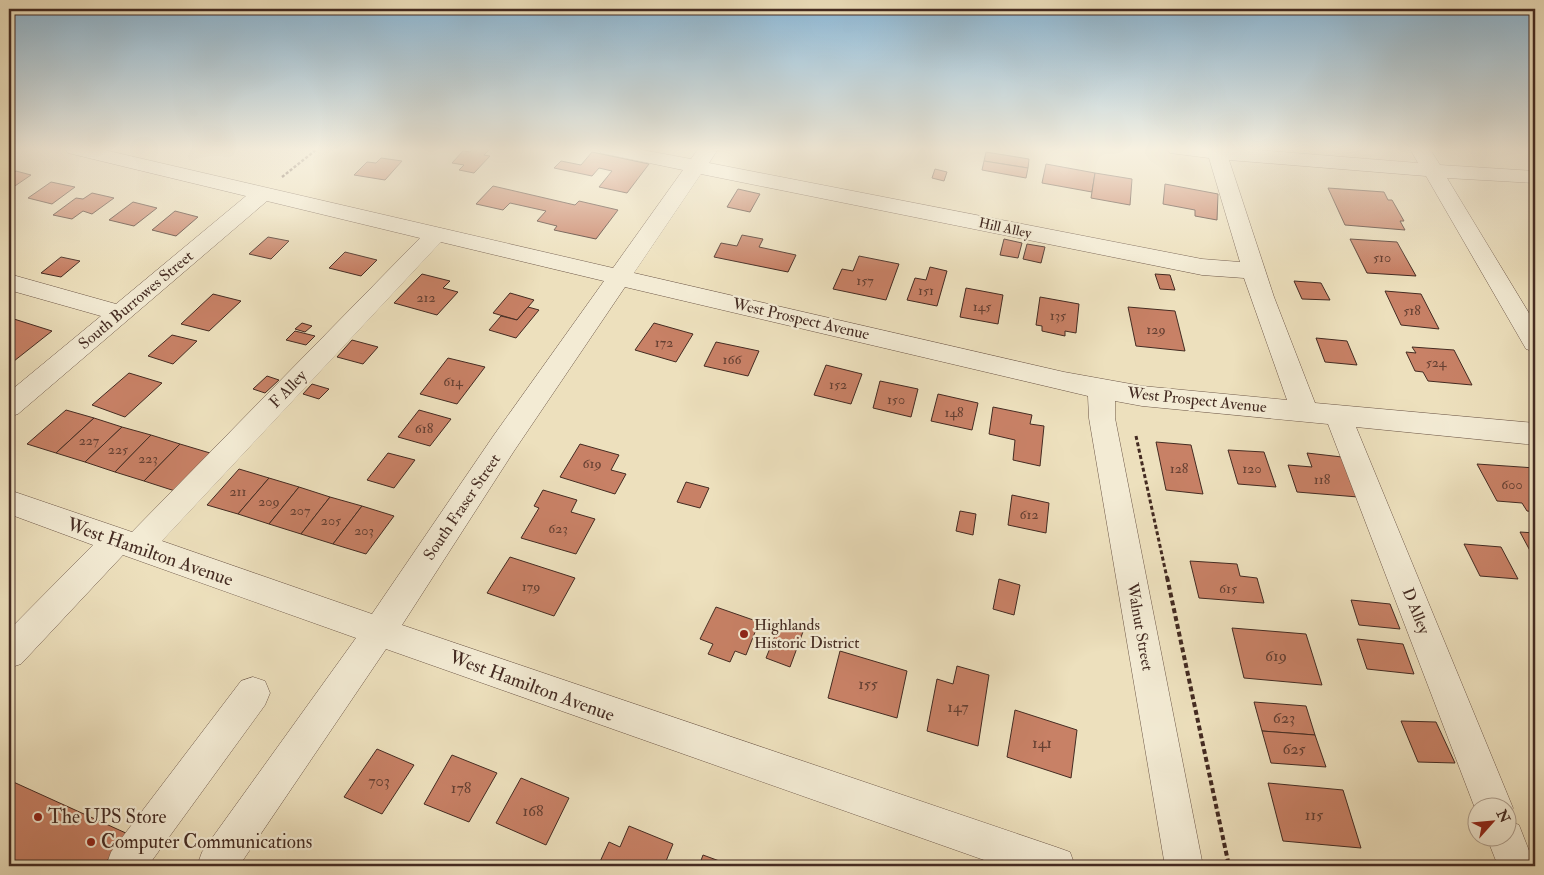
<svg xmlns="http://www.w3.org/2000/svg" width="1544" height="875" font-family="'IM FELL Double Pica',serif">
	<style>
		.building { fill: #c88166; stroke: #442b22 }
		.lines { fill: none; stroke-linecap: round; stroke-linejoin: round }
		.minor-casing { stroke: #6e5849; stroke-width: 1 }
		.path-far2 { stroke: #442b22; stroke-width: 2.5; stroke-dasharray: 3 2; stroke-linecap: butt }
		.path-far1 { stroke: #442b22; stroke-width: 3; stroke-dasharray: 4 2.5; stroke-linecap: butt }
		.path { stroke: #442b22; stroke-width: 4; stroke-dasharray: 5 3; stroke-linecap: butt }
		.minor { fill: #f3ebd4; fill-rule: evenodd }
		.poi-dot { fill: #8f2418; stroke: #f3ebd4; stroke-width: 2 }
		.labels { text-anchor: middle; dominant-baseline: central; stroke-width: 4.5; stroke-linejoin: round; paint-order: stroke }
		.far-street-label { font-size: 14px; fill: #442b22; stroke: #f3ebd4 }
		.number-label { font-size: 14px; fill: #654033 }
		.street-label { font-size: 16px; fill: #442b22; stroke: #f3ebd4 }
		.poi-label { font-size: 16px; fill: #442b22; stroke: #f3ebd4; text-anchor: start }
		.near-number-label { font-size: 16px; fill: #654033 }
		.near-street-label { font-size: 19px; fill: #442b22; stroke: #f3ebd4 }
		.near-poi-label { font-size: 19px; fill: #442b22; stroke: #f3ebd4; text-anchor: start }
	</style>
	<rect width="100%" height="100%" fill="#ede0bd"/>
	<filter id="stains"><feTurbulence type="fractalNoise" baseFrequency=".004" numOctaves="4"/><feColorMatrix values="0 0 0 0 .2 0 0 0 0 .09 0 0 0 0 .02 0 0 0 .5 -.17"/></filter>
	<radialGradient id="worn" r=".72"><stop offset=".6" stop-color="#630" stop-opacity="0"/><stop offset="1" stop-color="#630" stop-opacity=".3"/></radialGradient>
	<g class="building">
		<polygon points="473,149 490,149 484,155 490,156 474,173 459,170 464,165 452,163 463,151 470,152"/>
		<polygon points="592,152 649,164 627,193 599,187 612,171 599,168 592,176 554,168 561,161 581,165"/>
		<polygon points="986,152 1029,159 1028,168 984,161"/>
		<polygon points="381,158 402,161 385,180 354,175 367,162 376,163"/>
		<polygon points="984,161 1028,168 1026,178 982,170"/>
		<polygon points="1046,164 1095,173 1092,192 1042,183"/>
		<polygon points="935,169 947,172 944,181 932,178"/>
		<polygon points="16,171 31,175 9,190 9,176"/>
		<polygon points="1095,173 1132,179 1130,205 1091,198"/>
		<polygon points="51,182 75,187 52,204 28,198"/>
		<polygon points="1165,184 1218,194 1217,220 1195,216 1195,210 1163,204"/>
		<polygon points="493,186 575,205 579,201 618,210 596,239 554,230 557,226 537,221 546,211 510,203 503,210 476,204"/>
		<polygon points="1328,188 1384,192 1388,200 1392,200 1404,221 1400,221 1405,230 1345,225"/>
		<polygon points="738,189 760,194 750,212 727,207"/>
		<polygon points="92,193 114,198 92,214 83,211 72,219 53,215 76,198 83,199"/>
		<polygon points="133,202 157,208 134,226 109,220"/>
		<polygon points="175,211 198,217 176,236 152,230"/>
		<polygon points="742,235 763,239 759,247 796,255 788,272 714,257 721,243 737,246"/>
		<polygon points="268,237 289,241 271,259 249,254"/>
		<polygon points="1004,239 1022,243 1018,258 1000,255"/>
		<polygon points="1350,239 1397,242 1416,276 1367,273"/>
		<polygon points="1027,244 1045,247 1041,263 1023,259"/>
		<polygon points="345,252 377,260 361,276 329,268"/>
		<polygon points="859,256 899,264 886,300 833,289 842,269 853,271"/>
		<polygon points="61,257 80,261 61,277 41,273"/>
		<polygon points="930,267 947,271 937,306 907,300 915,278 926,280"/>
		<polygon points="422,274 450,281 443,288 458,292 437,315 394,303"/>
		<polygon points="1155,274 1170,275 1175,290 1160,289"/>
		<polygon points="1294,281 1321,283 1330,300 1302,299"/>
		<polygon points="966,288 1003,295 998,324 960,317"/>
		<polygon points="1385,291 1421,294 1439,329 1401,325"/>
		<polygon points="510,293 534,300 517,320 493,313"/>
		<polygon points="213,294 241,301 209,331 181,324"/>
		<polygon points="1040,297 1079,304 1076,333 1065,331 1065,336 1042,331 1042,326 1036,325"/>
		<polygon points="528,307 539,310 516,338 489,330 501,316 517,320"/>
		<polygon points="1128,307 1175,311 1185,351 1136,346"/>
		<polygon points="14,319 52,331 9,365 9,323"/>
		<polygon points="302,323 312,326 305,332 295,329"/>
		<polygon points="654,323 693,334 676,362 635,350"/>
		<polygon points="295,331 315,336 306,345 286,340"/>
		<polygon points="172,335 197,341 173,364 148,356"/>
		<polygon points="1316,338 1347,341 1357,365 1325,362"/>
		<polygon points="352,340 378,347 363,364 337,357"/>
		<polygon points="716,342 759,351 748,376 704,366"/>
		<polygon points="1412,347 1454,350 1472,385 1428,381 1423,372 1415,371 1406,352 1416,353"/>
		<polygon points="448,358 485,367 457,404 420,394"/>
		<polygon points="826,365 862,374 851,404 814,395"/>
		<polygon points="129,373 162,383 125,417 92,405"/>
		<polygon points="267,376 279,380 265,393 253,389"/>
		<polygon points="880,381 918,389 911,417 873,408"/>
		<polygon points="312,384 329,389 319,399 303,394"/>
		<polygon points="938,394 978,403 972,430 931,421"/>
		<polygon points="993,407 1032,415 1030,424 1044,426 1040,466 1013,460 1015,440 989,434"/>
		<polygon points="66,410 94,418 56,453 27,444"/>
		<polygon points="419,410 451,419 430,446 398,437"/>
		<polygon points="94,418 122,427 85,462 56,453"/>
		<polygon points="122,427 151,435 115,472 85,462"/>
		<polygon points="151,435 180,444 144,481 115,472"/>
		<polygon points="1156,442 1191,445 1203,494 1166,490"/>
		<polygon points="180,444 210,453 175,491 144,481"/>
		<polygon points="580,444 619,455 611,470 626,474 615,494 560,477"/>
		<polygon points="1228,450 1264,452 1276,487 1238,484"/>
		<polygon points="388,453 415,460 394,488 367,480"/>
		<polygon points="1307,453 1342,457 1358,497 1297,492 1288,465 1312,467"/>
		<polygon points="1477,464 1535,468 1535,512 1527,511 1522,503 1497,501"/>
		<polygon points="239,469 269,478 238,514 207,505"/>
		<polygon points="269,478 299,487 269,524 238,514"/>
		<polygon points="686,482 709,488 700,508 677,502"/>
		<polygon points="299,487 330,497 301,534 269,524"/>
		<polygon points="543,490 577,500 571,512 595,519 576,554 521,538 539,508 534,506"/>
		<polygon points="1012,495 1049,503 1046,533 1008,525"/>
		<polygon points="330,497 362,506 333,544 301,534"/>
		<polygon points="362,506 394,516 366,554 333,544"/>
		<polygon points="960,511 976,514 973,535 956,531"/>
		<polygon points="1520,532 1535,533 1535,560"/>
		<polygon points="1464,544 1501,547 1518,579 1480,576"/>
		<polygon points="510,557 575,578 554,616 487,593"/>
		<polygon points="1190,561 1237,564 1240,576 1257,578 1264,603 1199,598"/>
		<polygon points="999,579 1020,585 1014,615 993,609"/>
		<polygon points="1351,600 1390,604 1400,629 1359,625"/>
		<polygon points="716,607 759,622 746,655 735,651 730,662 708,654 713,644 700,639"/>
		<polygon points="781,621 804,629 790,667 766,658"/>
		<polygon points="1232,628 1306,634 1322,685 1244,678"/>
		<polygon points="1357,639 1403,644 1414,674 1367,669"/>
		<polygon points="840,651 907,671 897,718 828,698"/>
		<polygon points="957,666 989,675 978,746 927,731 937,679 953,684"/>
		<polygon points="1254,702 1306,706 1315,735 1262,731"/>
		<polygon points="1015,710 1077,730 1071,778 1007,757"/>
		<polygon points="1401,721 1436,722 1455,763 1418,762"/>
		<polygon points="1262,731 1315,735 1326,767 1271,763"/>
		<polygon points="377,749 414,765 382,814 344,797"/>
		<polygon points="452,755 497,773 469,822 424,804"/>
		<polygon points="521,778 569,798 546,845 496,823"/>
		<polygon points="9,780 128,834 103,866 9,866"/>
		<polygon points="1268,783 1343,790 1361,848 1283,841"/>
		<polygon points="629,826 673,844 664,866 598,866 609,842 620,847"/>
		<polygon points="703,855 733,866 699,866"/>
	</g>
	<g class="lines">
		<g class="minor-casing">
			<g id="minor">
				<path d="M65 149H100L613 268 683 170 601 153 598 149H637L691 159 698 149H718L709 163 1202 259 1240 262 1209 158 1170 153 1167 149H1244L1418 163 1410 149H1430L1440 165 1535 171V183L1447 178 1535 323V352L1526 349 1426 176 1229 160 1274 297 1315 403 1535 423V445L1356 427 1513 808 1508 820 1519 825 1535 866H1498L1487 838H1506V808H1476V811L1328 424 1142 406 1115 401V418L1203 866H1165L1089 418 1088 396 625 287 514 451 402 625 1056 847 1070 852 1075 866H1001L386 649 239 866H197L202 852 356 638 123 555 21 664 9 668V630L93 545 9 514V490L132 532 420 238 267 201 18 414 9 417V392L101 316 9 290V274L116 304 246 196 68 153ZM701 174 1202 275 1244 278 1287 400 1142 386 1064 372 634 273ZM441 242 604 281 494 435 372 614 162 541Z"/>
				<polygon points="253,677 265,681 270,693 265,705 148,866 106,866 111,852 241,681"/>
			</g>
		</g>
		<polyline class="path-far2" points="282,177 317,149"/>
		<polyline class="path-far1" points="1136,436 1167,578"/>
		<polyline class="path" points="1167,577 1229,866"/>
		<use href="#minor" class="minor"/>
	</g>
	<linearGradient id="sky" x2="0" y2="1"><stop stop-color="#8ab7d6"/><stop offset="0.55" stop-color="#f7f1e1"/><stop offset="1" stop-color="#f7f1e1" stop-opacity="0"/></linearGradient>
	<rect width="1544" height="271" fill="url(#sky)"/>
	<g class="poi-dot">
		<circle cx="744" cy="634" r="5"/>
		<circle cx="38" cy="817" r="5"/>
		<circle cx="91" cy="842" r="5"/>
	</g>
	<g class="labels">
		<g class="far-street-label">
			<text transform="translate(1005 228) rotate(12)">Hill Alley</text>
		</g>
		<g class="number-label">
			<text x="1382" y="257">510</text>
			<text x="865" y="280">157</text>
			<text x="926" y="290">151</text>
			<text x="426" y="297">212</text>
			<text x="982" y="306">145</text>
			<text x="1412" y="310">518</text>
			<text x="1058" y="315">135</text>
			<text x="1156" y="329">129</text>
			<text x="664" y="342">172</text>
			<text x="732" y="359">166</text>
			<text x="1436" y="362">524</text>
			<text x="453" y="381">614</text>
			<text x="838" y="384">152</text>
			<text x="896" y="399">150</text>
			<text x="954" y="412">148</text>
			<text x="424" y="428">618</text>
			<text x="89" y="440">227</text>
			<text x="118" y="449">225</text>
			<text x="148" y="458">223</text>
			<text x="592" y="463">619</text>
			<text x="1179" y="468">128</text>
			<text x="1252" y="468">120</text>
			<text x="1322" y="479">118</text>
			<text x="1512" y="484">600</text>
			<text x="238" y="491">211</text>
			<text x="269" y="501">209</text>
			<text x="300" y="510">207</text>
			<text x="1029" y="514">612</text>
			<text x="331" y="520">205</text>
			<text x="558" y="528">623</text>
			<text x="364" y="530">203</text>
			<text x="531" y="586">179</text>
			<text x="1228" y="588">615</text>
		</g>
		<g class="street-label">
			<text transform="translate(136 300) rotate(-40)">South Burrowes Street</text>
			<text transform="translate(801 319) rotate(13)">West Prospect Avenue</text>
			<text transform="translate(288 389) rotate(-46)">F Alley</text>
			<text transform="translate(1197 400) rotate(6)">West Prospect Avenue</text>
			<text transform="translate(462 507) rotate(-56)">South Fraser Street</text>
			<text transform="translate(1416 611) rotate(68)">D Alley</text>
			<text transform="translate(1140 627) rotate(80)">Walnut Street</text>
		</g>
		<g class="poi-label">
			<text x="754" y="625">Highlands<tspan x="754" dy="18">Historic District</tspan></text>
		</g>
		<g class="near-number-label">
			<text x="1276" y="656">619</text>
			<text x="868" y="684">155</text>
			<text x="958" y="707">147</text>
			<text x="1284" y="718">623</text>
			<text x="1042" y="743">141</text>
			<text x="1294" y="749">625</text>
			<text x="379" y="781">703</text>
			<text x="461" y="788">178</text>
			<text x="533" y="811">168</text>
			<text x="1314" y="815">115</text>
		</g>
		<g class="near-street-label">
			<text transform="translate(150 552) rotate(19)">West Hamilton Avenue</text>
			<text transform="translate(532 686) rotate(20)">West Hamilton Avenue</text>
		</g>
		<g class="near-poi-label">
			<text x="48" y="817">The UPS Store</text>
			<text x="101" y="842">Computer Communications</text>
		</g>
	</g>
	<rect width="1544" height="875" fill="none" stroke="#ede0bd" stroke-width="30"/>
	<rect x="10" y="10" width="1524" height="855" fill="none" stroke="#442b22" stroke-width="2.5"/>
	<rect x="15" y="15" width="1514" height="845" fill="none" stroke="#442b22"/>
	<g transform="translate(1492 822) rotate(63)"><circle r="24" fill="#f3ebd4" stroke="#ad9e8d"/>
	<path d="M0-4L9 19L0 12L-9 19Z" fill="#8f2418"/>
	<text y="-8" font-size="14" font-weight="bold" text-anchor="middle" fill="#442b22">N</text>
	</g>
	<rect width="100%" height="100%" filter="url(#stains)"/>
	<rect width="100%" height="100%" fill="url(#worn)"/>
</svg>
